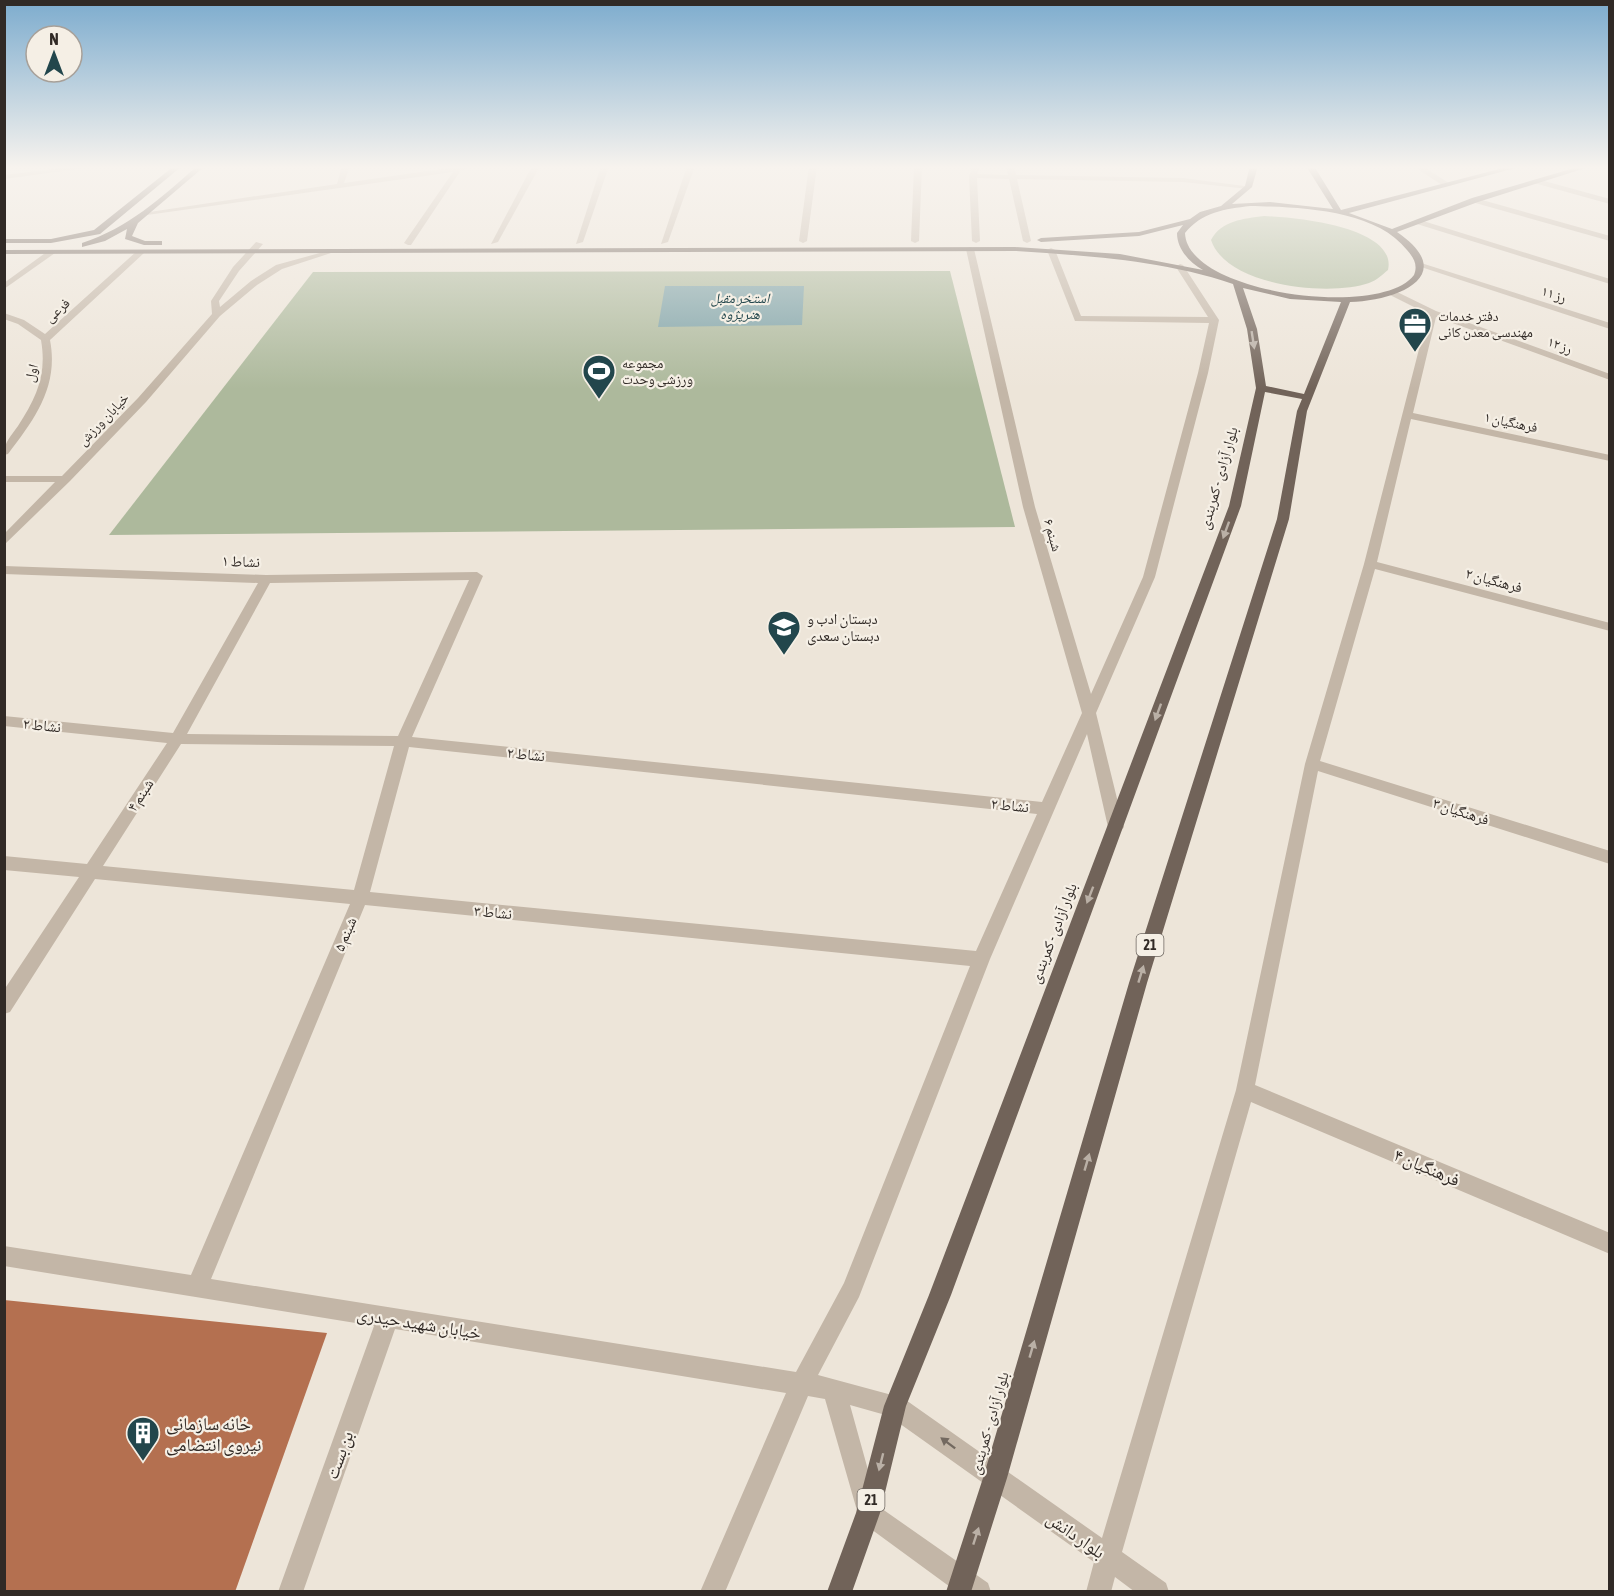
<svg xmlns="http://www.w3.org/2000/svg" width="1614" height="1596" font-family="'Asap Condensed','Noto Naskh Arabic',sans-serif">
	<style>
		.green { fill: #adb99c }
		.water { fill: #7ca1a6 }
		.building { fill: #b47050 }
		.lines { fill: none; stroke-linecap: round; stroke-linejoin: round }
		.minor { fill: #c3b6a7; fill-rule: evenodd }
		.major { fill: #716359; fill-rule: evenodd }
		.oneway { fill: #bab0a6 }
		.oneway2 { fill: #736960 }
		.labels { text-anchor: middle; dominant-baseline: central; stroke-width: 4.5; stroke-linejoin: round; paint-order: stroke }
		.far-street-label { font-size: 14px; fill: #312a26; stroke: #f5efe5 }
		.far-water-label { font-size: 14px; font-style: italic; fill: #22464c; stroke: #f5efe5 }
		.far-poi-label { font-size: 14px; fill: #312a26; stroke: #f5efe5; text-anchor: start }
		.shield { fill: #f5efe5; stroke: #6c655f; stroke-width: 1.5 }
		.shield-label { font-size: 14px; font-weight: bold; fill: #312a26 }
		.street-label { font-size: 15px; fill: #312a26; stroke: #f5efe5 }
		.poi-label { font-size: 15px; fill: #312a26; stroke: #f5efe5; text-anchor: start }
		.near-street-label { font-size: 18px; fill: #312a26; stroke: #f5efe5 }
		.near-poi-label { font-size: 18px; fill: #312a26; stroke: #f5efe5; text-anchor: start }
	</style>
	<rect width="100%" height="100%" fill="#ede5d9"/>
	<g class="green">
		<path d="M1264 216C1291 217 1398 226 1388 270 1382 275 1377 280 1369 283 1329 297 1226 286 1211 240 1222 220 1243 219 1264 216Z"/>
		<polygon points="950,271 1015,527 109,535 313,272"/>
	</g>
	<polygon class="water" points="665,286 804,286 802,325 658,327"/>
	<polygon class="building" points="4,1300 327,1333 235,1592 4,1592"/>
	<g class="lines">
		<g class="minor">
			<polygon points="78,166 100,166 4,179 4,175"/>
			<polygon points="342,166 350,166 344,183 462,166 481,166 461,170 411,245 408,245 404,243 453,172 147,215 143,213 337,184"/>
			<polygon points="532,166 540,166 498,242 491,244"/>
			<polygon points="601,166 609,166 583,242 576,244"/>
			<polygon points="687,166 695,166 668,242 661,244"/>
			<polygon points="809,166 817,166 807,241 803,243 799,241"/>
			<polygon points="914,166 922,166 919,241 915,243 911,241"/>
			<polygon points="973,166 980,167 977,174 1008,175 1006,166 1014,166 1016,175 1183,178 1252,187 1248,189 1183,182 1017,179 1031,241 1027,243 1023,241 1009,179 977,178 980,241 976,243 972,241 969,176"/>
			<polygon points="1413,166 1422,166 1452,185 1445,187"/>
			<polygon points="1601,166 1610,166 1610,169 1602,168"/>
			<polygon points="1537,179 1610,199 1610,204 1534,183"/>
			<polygon points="1475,198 1610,236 1610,241 1472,202"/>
			<polygon points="1420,220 1610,279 1610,284 1417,224 1416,222"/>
			<polygon points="256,242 263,244 239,271 219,301 220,307 251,281 276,265 327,251 331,253 282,269 257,285 220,316 146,402 70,481 4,545 4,534 55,482 4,482 4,476 62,476 138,398 212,314 211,301 233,267"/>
			<path d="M970 247 974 249 1035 507 1091 694 1143 577 1198 373 1209 323 1075 321 1047 250 1051 248 1055 250 1081 316 1208 317 1176 267 1180 264 1183 265 1219 320 1208 373 1155 577 1096 713 1124 827 1121 831H1111L1108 827 1087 734 990 959 859 1297 818 1375 903 1398 1102 1538 1236 1090 1305 764 1364 564 1428 314 1390 295V291L1393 290 1436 311 1610 374V380L1436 317 1413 413 1610 455V461L1411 419 1377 562 1610 623V631L1375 569 1320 761 1610 851V864L1318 771 1255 1085 1610 1233V1254L1251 1102 1122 1552 1166 1583 1169 1592H1135L1115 1577 1111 1592H1086L1094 1562 889 1416 850 1405 878 1506 988 1583 991 1592H957L860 1521 825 1399 808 1396 725 1592H700L786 1393 395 1329 303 1592H278L374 1326 4 1266V1246L191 1275 350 904 95 879 10 1012 4 1014V990L79 877 4 870V856L87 864 167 743 4 726V716L173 733 258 583 4 574V566L266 575 477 572 483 576 412 737 1042 802 1082 713 1023 507 966 249ZM469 580 398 736 187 734 270 583ZM181 744 394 746 354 890 103 866ZM409 747 1037 814 976 951 370 892ZM365 905 970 966 844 1283 796 1372 211 1279Z"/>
			<polygon points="48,251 55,253 4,289 4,283"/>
			<path d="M137 251 144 253 50 340C59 386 35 419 8 454L4 455C4 442 11 436 18 426 37 397 47 374 41 340L18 324 4 319V313L24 320 45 334Z"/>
			<polygon points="1418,262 1610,323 1610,329 1418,266"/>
		</g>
		<g class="major">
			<polygon points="174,166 182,166 100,234 51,243 4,243 4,239 51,239 94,230"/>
			<path d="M197 166H205L138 223 132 236 145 241H162V245H144L125 239 127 229 105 241 82 247V243C128 228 161 198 197 166Z"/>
			<path d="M1250 166H1258L1252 187 1232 204 1270 202 1333 209 1306 166H1314L1341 210 1511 166H1523L1349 213 1392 229 1472 198 1581 166H1592L1478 202 1397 232C1461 276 1396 301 1350 302L1307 411 1289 519 1147 983 1007 1478 971 1592H946L983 1478 1129 983 1277 519 1297 411 1302 399 1265 392 1241 506 951 1295 906 1406 880 1513 852 1592H827L856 1513 884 1406 929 1295 1229 506 1256 388 1247 329 1233 284C1163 260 1089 256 1015 251L4 254V250L1015 247 1120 254 1203 270C1189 262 1177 249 1177 233L1183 225 1139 236 1041 242 1037 240 1041 238 1139 232 1190 219 1200 212 1221 206 1245 186ZM1250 206C1298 207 1375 209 1407 250 1414 258 1418 265 1414 275 1382 319 1187 294 1185 233 1202 212 1225 209 1250 206ZM1243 288 1290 299 1341 302 1304 394 1266 386 1257 329Z"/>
		</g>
	</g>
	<defs><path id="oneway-solid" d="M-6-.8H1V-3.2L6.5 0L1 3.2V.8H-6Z" transform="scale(1.5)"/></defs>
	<g class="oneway">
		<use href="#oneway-solid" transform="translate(1253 340) rotate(81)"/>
		<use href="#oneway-solid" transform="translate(1226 530) rotate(110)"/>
		<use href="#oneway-solid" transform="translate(1158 712) rotate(110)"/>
		<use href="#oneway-solid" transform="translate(1090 895) rotate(111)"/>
		<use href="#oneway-solid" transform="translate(1141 974) rotate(-73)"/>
		<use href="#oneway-solid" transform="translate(1087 1162) rotate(-74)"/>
		<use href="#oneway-solid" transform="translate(1032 1349) rotate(-74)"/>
		<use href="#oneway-solid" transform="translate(881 1462) rotate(104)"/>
		<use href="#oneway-solid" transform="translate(976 1536) rotate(-72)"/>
	</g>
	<use class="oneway2" href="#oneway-solid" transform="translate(948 1443) rotate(-143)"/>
	<linearGradient id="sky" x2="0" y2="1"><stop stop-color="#7dacce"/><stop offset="0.43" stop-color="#f7f3ee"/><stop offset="1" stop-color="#f7f3ee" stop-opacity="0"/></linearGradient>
	<rect width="1614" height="389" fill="url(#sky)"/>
	<defs>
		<g id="office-pin" transform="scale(1.725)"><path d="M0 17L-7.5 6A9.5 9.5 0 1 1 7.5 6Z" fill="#22464c" stroke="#f5efe5"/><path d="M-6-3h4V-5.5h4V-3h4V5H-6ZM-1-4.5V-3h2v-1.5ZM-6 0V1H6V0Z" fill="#fff"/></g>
		<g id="stadium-pin" transform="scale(1.725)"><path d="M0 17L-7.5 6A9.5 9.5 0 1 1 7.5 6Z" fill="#22464c" stroke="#f5efe5"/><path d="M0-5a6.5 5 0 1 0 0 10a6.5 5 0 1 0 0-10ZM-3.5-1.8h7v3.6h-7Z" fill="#fff"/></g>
		<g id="school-pin" transform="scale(1.725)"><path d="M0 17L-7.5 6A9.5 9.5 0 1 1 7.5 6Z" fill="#22464c" stroke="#f5efe5"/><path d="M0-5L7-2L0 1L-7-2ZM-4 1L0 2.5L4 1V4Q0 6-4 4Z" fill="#fff"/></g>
		<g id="building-pin" transform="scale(1.725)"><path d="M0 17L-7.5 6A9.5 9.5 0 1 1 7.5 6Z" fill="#22464c" stroke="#f5efe5"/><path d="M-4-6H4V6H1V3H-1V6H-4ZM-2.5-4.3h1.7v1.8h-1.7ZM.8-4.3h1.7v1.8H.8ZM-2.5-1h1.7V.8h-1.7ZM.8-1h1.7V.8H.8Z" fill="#fff"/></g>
	</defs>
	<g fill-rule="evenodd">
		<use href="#office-pin" x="1415" y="324"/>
		<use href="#stadium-pin" x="599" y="371"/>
		<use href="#school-pin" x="784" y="627"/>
		<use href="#building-pin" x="143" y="1433"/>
	</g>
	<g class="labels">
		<g class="far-street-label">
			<text transform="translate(1554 294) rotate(18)">رز ۱۱</text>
			<text transform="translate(57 310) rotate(-42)">فرعی</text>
			<text transform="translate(1560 345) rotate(20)">رز ۱۲</text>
			<text transform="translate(31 373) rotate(-75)">اول</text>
			<text transform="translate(103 419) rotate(-46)">خیابان ورزش</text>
			<text transform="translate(1511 422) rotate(12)">فرهنگیان ۱</text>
			<text transform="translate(1053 535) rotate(74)">شبنم ۶</text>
		</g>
		<g class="far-water-label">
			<text x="740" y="298">استخر مقبل<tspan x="740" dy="16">هنرپژوه</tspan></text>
		</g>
		<g class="far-poi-label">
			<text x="1438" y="316">دفتر خدمات<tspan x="1438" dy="16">مهندسی معدن کانی</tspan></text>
			<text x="622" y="363">مجموعه<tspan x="622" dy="16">ورزشی وحدت</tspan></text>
		</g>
		<g class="shield">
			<rect x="1136.5" y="934" width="27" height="22" rx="4.5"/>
			<rect x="857.5" y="1489" width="27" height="22" rx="4.5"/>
		</g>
		<g class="shield-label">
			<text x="1150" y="945">21</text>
			<text x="871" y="1500">21</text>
		</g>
		<g class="street-label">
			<text transform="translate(1218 478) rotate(-74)">بلوار آزادی - کمربندی</text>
			<text transform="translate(241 561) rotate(2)">نشاط ۱</text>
			<text transform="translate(1494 580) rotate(15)">فرهنگیان ۲</text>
			<text transform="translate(42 725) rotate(6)">نشاط ۲</text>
			<text transform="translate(526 754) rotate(6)">نشاط ۲</text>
			<text transform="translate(140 795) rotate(-57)">شبنم ۴</text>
			<text transform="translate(1010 805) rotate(6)">نشاط ۲</text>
			<text transform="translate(1461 811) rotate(18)">فرهنگیان ۳</text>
			<text transform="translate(493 912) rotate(5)">نشاط ۳</text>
			<text transform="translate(1053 933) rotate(-69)">بلوار آزادی - کمربندی</text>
			<text transform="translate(345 934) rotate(-67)">شبنم ۵</text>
			<text transform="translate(989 1423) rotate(-74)">بلوار آزادی - کمربندی</text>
		</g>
		<g class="poi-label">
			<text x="807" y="618">دبستان ادب و<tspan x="807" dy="17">دبستان سعدی</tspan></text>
		</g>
		<g class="near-street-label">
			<text transform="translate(1427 1167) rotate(23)">فرهنگیان ۴</text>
			<text transform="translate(419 1323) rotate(9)">خیابان شهید حیدری</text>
			<text transform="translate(339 1455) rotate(-70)">بن بست</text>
			<text transform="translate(1076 1535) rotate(35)">بلوار دانش</text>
		</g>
		<g class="near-poi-label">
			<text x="166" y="1423">خانه سازمانی<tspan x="166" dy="21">نیروی انتضامی</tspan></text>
		</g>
	</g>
	<rect width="1614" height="1596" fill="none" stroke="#312a26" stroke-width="12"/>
	<g transform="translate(54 54)"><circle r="28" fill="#f5efe5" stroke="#a7a099" stroke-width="1.5"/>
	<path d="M0-4.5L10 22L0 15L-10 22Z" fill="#22464c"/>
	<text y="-9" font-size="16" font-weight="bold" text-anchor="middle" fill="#312a26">N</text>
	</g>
</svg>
